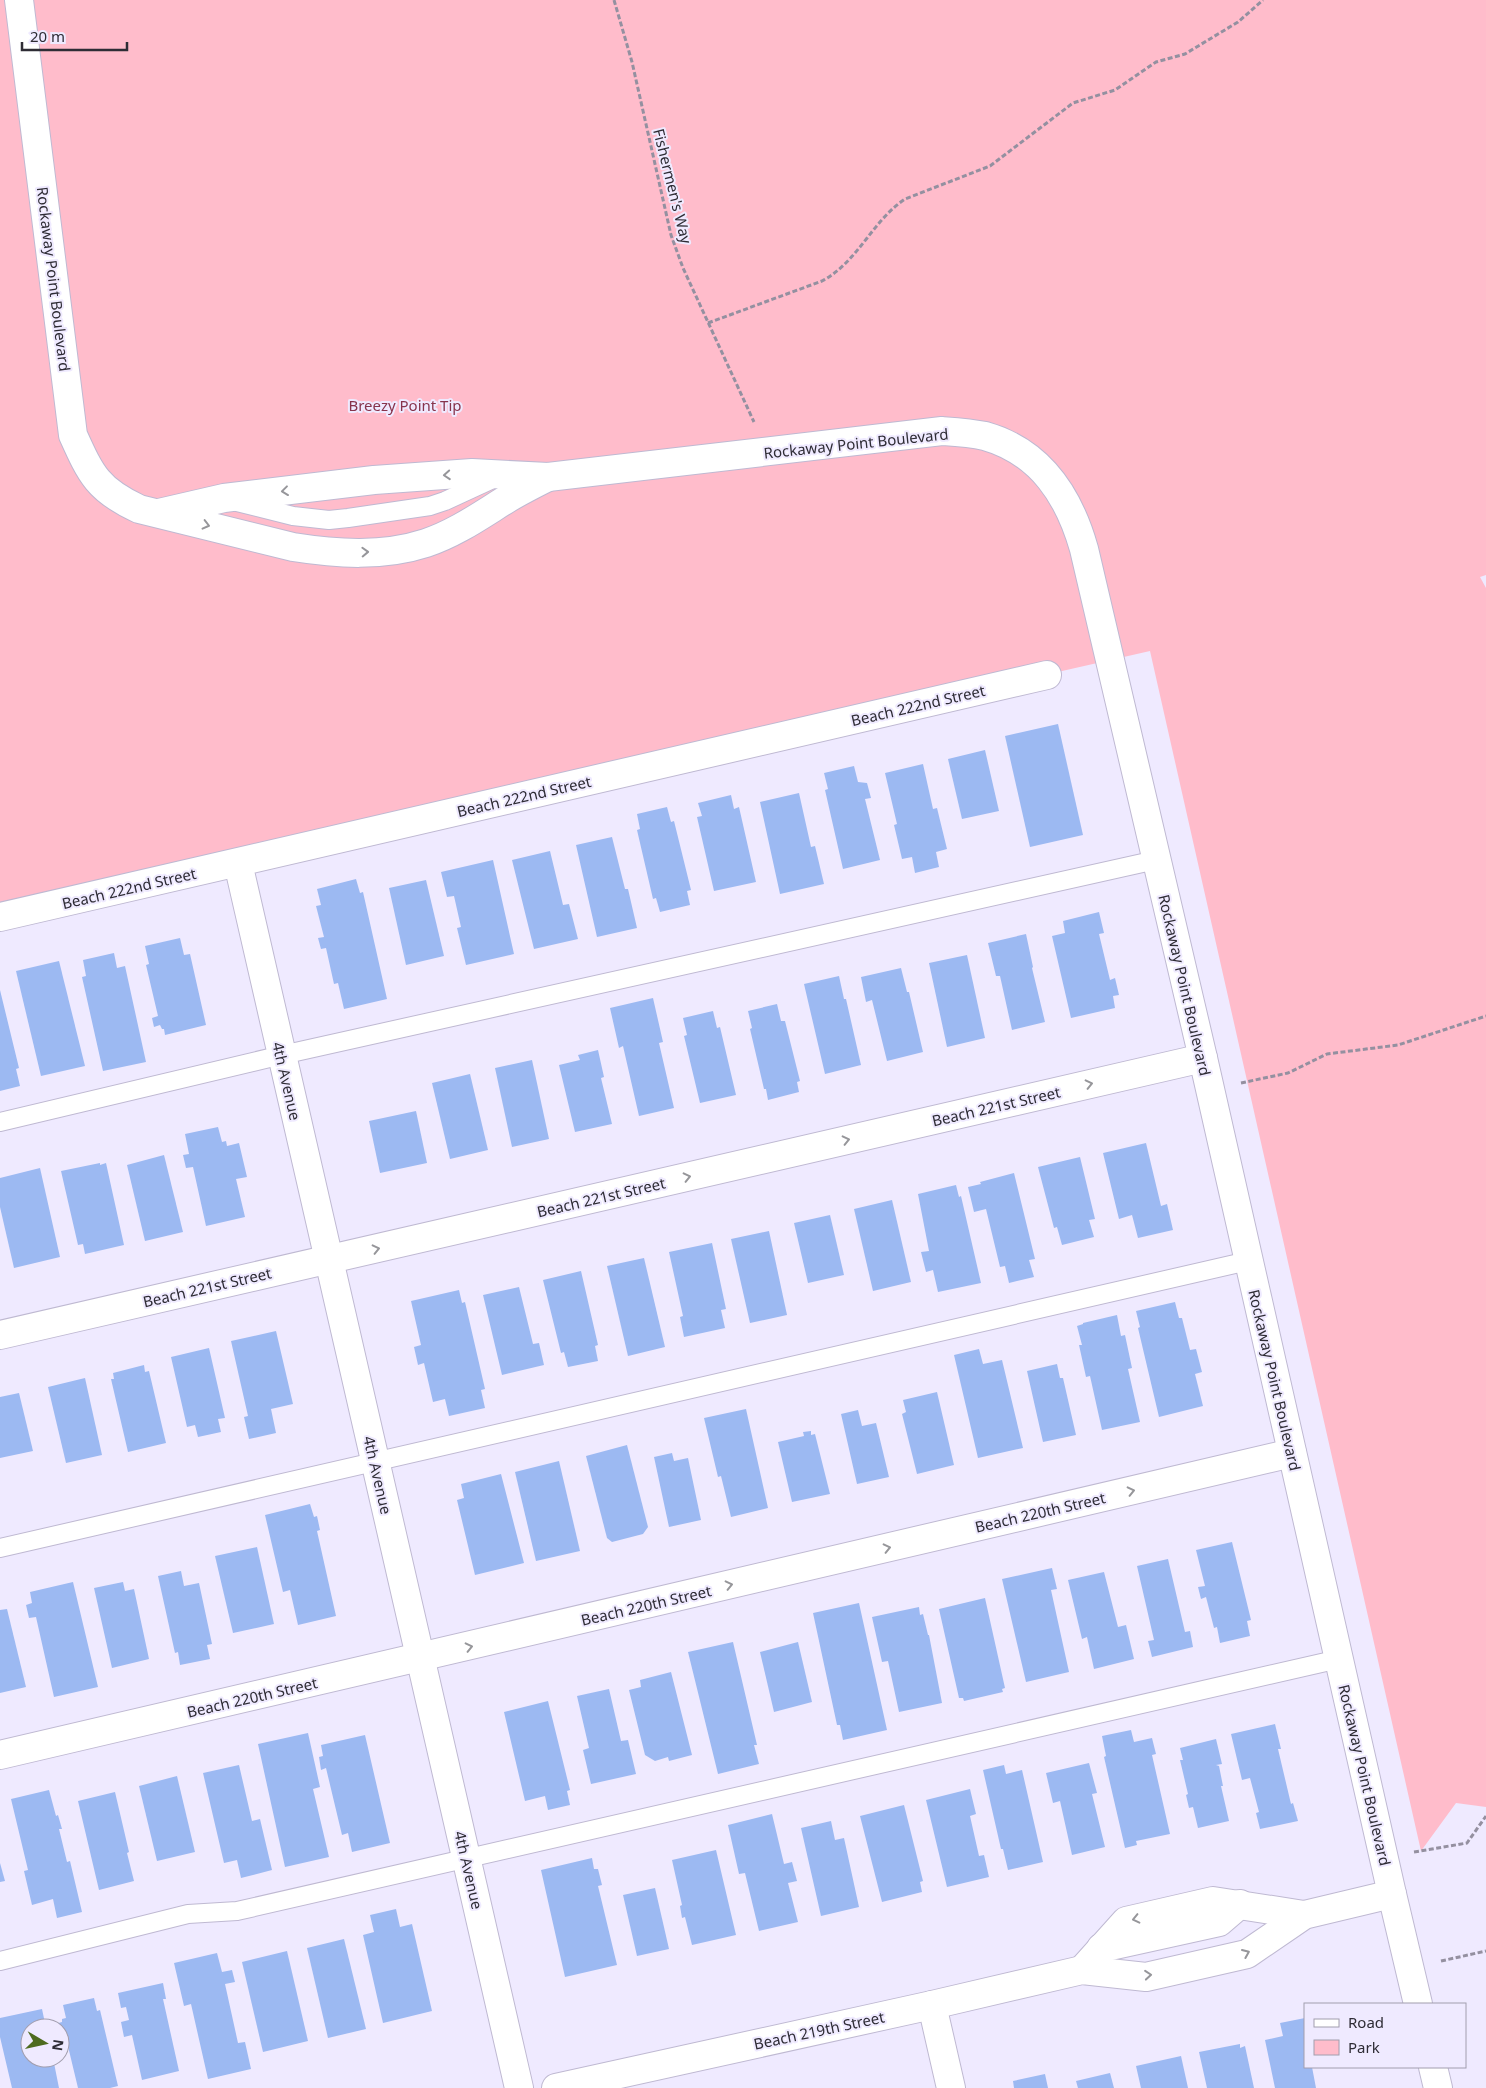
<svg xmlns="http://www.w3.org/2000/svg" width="1486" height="2088" font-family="'Noto Sans',sans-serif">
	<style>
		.green { fill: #ffbccb }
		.building { fill: #9cb9f2 }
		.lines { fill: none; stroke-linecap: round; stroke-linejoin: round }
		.lane-casing { stroke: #bfb9d2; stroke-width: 20 }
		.street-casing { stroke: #bfb9d2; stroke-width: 30 }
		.secondary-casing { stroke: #bfb9d2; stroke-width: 30 }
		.path { stroke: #9490a0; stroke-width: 3; stroke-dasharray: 5 2.5; stroke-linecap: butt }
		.lane { stroke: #fff; stroke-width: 18 }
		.street { stroke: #fff; stroke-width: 28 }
		.secondary { stroke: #fff; stroke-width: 28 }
		.oneway { stroke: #96969a }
		.labels { text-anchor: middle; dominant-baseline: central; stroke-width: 4; stroke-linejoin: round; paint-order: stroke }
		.street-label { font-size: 15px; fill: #2e2c35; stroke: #efeaff }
		.park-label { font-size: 15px; fill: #87334c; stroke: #efeaff }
	</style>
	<rect width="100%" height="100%" fill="#efeaff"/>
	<polygon class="green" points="0,0 1486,0 1486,575 1480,577 1486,588 1486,1807 1456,1803 1421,1851 1150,651 0,912"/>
	<g class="building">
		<polygon points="1058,724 1083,835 1030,847 1005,736"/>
		<polygon points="985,750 999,811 962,819 948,759"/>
		<polygon points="923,764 933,809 937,808 947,849 936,852 939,867 915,873 912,857 902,859 894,825 897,824 885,773"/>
		<polygon points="854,766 858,782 867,783 871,798 865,799 880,860 843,869 825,790 828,789 824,773"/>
		<polygon points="799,793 811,847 815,846 824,884 780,894 760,802"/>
		<polygon points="731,795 734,809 739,807 756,882 714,891 697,817 702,816 698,803"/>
		<polygon points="667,807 671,822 674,821 691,890 687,891 690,905 660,912 656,898 653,899 637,830 640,829 637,814"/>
		<polygon points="612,837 625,889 628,889 637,928 597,937 576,845"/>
		<polygon points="550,851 563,905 569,904 578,939 534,949 512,860"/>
		<polygon points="493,860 514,954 466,965 457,928 461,927 454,896 447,897 441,872"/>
		<polygon points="356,879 360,893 363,892 387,999 344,1009 338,983 334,984 326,948 321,949 318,938 324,937 316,906 321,905 317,889"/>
		<polygon points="426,880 444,956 406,965 389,888"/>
		<polygon points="1099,912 1104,933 1099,934 1110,980 1115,978 1119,995 1113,996 1115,1008 1071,1018 1052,936 1065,933 1063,921"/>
		<polygon points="1026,934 1033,967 1032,968 1045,1022 1012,1030 1000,976 996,976 988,943"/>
		<polygon points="180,938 184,955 190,954 206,1025 165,1035 164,1029 162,1029 160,1025 154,1027 152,1018 158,1016 146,965 149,964 145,946"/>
		<polygon points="114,953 117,968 125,966 146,1062 103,1071 82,977 86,976 83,960"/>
		<polygon points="967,955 985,1038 947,1047 929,963"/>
		<polygon points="59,961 85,1066 41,1076 16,971"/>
		<polygon points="901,968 907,992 909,992 923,1052 887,1061 872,1000 866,1002 861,977"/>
		<polygon points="839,976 844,999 846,999 861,1065 825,1074 804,984"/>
		<polygon points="0,990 19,1068 16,1069 20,1086 0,1091"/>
		<polygon points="653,998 663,1042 659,1043 674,1108 639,1116 623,1046 619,1048 610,1008"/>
		<polygon points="777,1004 781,1021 785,1021 800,1081 797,1082 799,1092 768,1100 766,1089 764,1089 750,1029 752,1028 748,1011"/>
		<polygon points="713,1011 717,1028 720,1027 736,1095 700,1103 684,1036 687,1035 683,1018"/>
		<polygon points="598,1050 604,1077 601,1078 612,1124 575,1132 559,1065 580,1060 578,1055"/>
		<polygon points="532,1060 549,1139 512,1147 495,1068"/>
		<polygon points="470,1074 488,1150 450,1159 432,1083"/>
		<polygon points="416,1111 427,1163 380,1173 369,1121"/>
		<polygon points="218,1127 222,1142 226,1141 227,1146 239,1143 247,1177 236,1179 245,1217 206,1226 193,1167 186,1168 183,1155 189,1154 185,1134"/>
		<polygon points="1146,1143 1161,1206 1167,1204 1173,1230 1138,1238 1132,1215 1119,1219 1103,1153"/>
		<polygon points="164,1155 183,1232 145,1241 127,1165"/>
		<polygon points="1080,1157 1095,1219 1089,1220 1094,1237 1062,1245 1057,1227 1054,1228 1038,1167"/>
		<polygon points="100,1163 100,1165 106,1163 124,1245 85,1254 83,1244 78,1245 61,1171"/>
		<polygon points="40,1168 60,1257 14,1268 0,1207 0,1178"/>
		<polygon points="1014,1173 1035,1259 1029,1260 1034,1277 1009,1283 1005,1266 1000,1267 986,1209 974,1212 968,1187 981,1184 980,1182"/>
		<polygon points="956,1185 959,1197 961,1196 981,1283 938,1292 933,1270 926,1272 921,1252 929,1251 918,1194"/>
		<polygon points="892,1200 911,1282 873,1291 854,1209"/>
		<polygon points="830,1215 844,1275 808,1283 794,1223"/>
		<polygon points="769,1231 787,1315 750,1323 731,1239"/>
		<polygon points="712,1243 726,1309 721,1310 725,1328 684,1337 680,1317 683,1316 669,1252"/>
		<polygon points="644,1258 665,1347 628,1356 607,1266"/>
		<polygon points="581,1271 598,1345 595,1346 598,1361 568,1367 564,1352 561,1353 543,1280"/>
		<polygon points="519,1287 533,1344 539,1343 544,1365 502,1375 483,1295"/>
		<polygon points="459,1290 462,1303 465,1302 485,1389 481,1390 485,1408 449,1416 445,1399 433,1402 424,1363 418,1365 414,1347 421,1345 411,1301"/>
		<polygon points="1175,1302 1179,1318 1182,1318 1190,1350 1196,1349 1202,1372 1195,1374 1203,1406 1159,1417 1138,1328 1140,1327 1136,1311"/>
		<polygon points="1117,1315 1121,1336 1125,1335 1132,1368 1128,1369 1140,1422 1102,1430 1090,1376 1086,1377 1079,1345 1082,1345 1077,1326 1083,1324 1083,1323"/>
		<polygon points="276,1331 293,1404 271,1409 276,1433 249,1439 244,1417 248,1416 231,1341"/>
		<polygon points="209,1348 225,1418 218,1419 221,1432 198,1437 195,1425 187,1427 171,1357"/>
		<polygon points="979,1349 983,1364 1002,1360 1023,1448 978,1458 954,1355"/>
		<polygon points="1057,1364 1060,1378 1063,1378 1076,1435 1043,1442 1027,1371"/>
		<polygon points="144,1365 145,1372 149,1371 166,1443 128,1452 111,1379 114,1379 113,1373"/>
		<polygon points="85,1378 102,1455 66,1463 48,1387"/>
		<polygon points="937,1392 954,1465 917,1474 902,1414 906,1412 903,1400"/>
		<polygon points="19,1393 33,1451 0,1458 0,1397"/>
		<polygon points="746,1409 768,1508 731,1517 721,1476 718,1477 704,1418"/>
		<polygon points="858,1410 862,1426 876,1423 889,1477 857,1484 841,1414"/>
		<polygon points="811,1431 811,1435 815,1434 830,1494 792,1502 778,1442 804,1436 803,1432"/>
		<polygon points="627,1445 648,1527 643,1534 612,1542 607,1538 586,1456"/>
		<polygon points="672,1453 674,1461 688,1458 701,1520 669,1527 654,1457"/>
		<polygon points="559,1461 580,1551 536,1561 515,1472"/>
		<polygon points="501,1474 524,1563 475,1575 457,1500 464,1498 461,1484"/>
		<polygon points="310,1504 314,1517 317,1516 320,1530 317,1531 336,1616 298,1625 290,1590 283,1592 265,1515"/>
		<polygon points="1232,1542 1251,1620 1247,1621 1250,1636 1220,1643 1217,1627 1214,1628 1206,1597 1201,1599 1198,1587 1205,1586 1196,1550"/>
		<polygon points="257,1547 274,1624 233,1633 215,1556"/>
		<polygon points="1168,1559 1185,1632 1190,1631 1193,1647 1152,1657 1148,1641 1154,1640 1137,1566"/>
		<polygon points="1052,1568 1057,1589 1051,1590 1069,1672 1026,1682 1002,1579"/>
		<polygon points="181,1571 184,1586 199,1583 212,1644 207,1645 210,1659 180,1665 178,1652 175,1653 158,1576"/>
		<polygon points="1104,1572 1118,1627 1126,1625 1134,1659 1094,1669 1087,1637 1082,1639 1068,1580"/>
		<polygon points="73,1582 98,1687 54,1697 36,1617 29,1618 26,1605 32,1603 30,1592"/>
		<polygon points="123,1582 125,1591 134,1589 149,1659 112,1668 94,1588"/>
		<polygon points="985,1598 1005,1688 1002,1689 1003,1692 964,1701 963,1698 959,1698 939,1609"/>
		<polygon points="859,1603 887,1730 843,1740 840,1725 837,1725 813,1613"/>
		<polygon points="919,1607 920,1615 923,1614 928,1635 929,1635 942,1703 899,1712 888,1661 882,1662 872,1617"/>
		<polygon points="7,1609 26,1687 0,1693 0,1610"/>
		<polygon points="733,1642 757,1745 754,1745 759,1764 718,1774 688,1652"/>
		<polygon points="798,1642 812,1702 774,1712 760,1652"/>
		<polygon points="671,1672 692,1755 669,1761 668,1757 655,1761 645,1755 629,1690 641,1687 640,1680"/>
		<polygon points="609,1689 621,1741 628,1740 636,1774 591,1784 583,1750 589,1748 577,1696"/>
		<polygon points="548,1701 570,1790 567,1791 570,1805 548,1810 545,1796 525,1801 504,1712"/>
		<polygon points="1275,1724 1281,1749 1278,1749 1291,1804 1293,1803 1298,1821 1260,1829 1256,1813 1259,1812 1250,1778 1242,1780 1231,1734"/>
		<polygon points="1131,1730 1134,1742 1152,1738 1156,1754 1152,1755 1170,1834 1136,1841 1137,1845 1125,1848 1104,1757 1106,1756 1102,1736"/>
		<polygon points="308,1733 320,1787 313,1789 329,1857 285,1867 258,1744"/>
		<polygon points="365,1735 390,1843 352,1852 348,1833 342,1835 326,1768 321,1770 319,1757 323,1756 321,1745"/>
		<polygon points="1216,1739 1222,1764 1216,1765 1219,1766 1223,1786 1221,1786 1229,1821 1198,1828 1193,1807 1189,1808 1186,1795 1188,1794 1180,1760 1183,1760 1180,1748"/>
		<polygon points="1089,1763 1097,1793 1092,1794 1105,1847 1072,1855 1060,1801 1053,1803 1046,1773"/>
		<polygon points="239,1765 252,1821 260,1819 272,1870 241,1878 237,1860 224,1863 203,1773"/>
		<polygon points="1004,1765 1006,1774 1022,1770 1043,1862 1008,1870 1003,1849 1001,1849 983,1770"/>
		<polygon points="177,1776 195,1852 157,1861 139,1786"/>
		<polygon points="970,1789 976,1814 970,1816 979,1856 984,1855 989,1877 947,1887 926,1800"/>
		<polygon points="49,1790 56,1816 58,1815 62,1829 59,1829 67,1862 70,1861 82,1912 57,1918 53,1899 32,1905 24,1871 28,1870 11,1799"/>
		<polygon points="115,1792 129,1852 127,1853 134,1881 99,1890 78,1801"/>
		<polygon points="904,1805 923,1881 920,1882 922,1892 882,1902 860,1816"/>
		<polygon points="772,1814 784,1864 792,1862 797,1881 788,1883 798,1922 759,1931 745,1873 739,1874 728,1825"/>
		<polygon points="831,1821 835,1840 844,1838 859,1907 821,1916 801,1828"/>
		<polygon points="716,1850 736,1935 692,1945 685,1917 682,1918 680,1906 682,1905 672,1860"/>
		<polygon points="592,1858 594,1869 598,1869 602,1885 598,1886 617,1965 565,1977 541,1870"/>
		<polygon points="0,1863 5,1881 0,1882"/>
		<polygon points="655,1888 669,1949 637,1956 623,1895"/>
		<polygon points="396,1909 400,1927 412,1924 432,2011 383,2023 363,1935 374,1932 370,1915"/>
		<polygon points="344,1939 366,2029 328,2038 307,1948"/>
		<polygon points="287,1951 308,2041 263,2052 242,1962"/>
		<polygon points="217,1953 222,1972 232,1970 235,1982 225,1984 238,2043 245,2042 251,2069 208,2079 191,2004 184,2006 174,1963"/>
		<polygon points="163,1983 166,1999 163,1999 179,2071 142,2080 132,2035 124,2037 121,2022 129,2020 126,2007 121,2008 118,1993"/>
		<polygon points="94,1998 97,2011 100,2010 118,2086 110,2088 78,2088 66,2038 60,2039 60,2028 55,2028 55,2024 62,2022 62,2019 66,2018 63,2005"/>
		<polygon points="42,2009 46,2028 30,2028 30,2058 53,2058 59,2088 12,2088 0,2037 0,2018"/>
		<polygon points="1305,2018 1305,2067 1312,2067 1316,2088 1275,2088 1265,2040 1283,2036 1280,2023"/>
		<polygon points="1240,2044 1240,2048 1245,2046 1254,2088 1207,2088 1199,2052"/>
		<polygon points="1181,2056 1188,2088 1141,2088 1136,2066"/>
		<polygon points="1110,2073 1114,2088 1078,2088 1076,2081"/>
		<polygon points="1045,2074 1048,2088 1014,2088 1013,2081"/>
	</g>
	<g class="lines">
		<g class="lane-casing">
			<g id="lane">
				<polyline points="237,502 293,516 329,520 348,518 430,506 445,501 497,477"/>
				<polyline points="0,1122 282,1055 1156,860"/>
				<polyline points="0,1548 1248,1261"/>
				<polyline points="0,1961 188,1914 237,1911 1339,1659"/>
			</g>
		</g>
		<g class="street-casing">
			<g id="street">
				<path d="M19 0 73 435C91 475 98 490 139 509L293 547C337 554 383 557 426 543 456 533 481 515 507 499 520 491 534 484 548 477"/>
				<path d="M159 513 224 498 374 480 472 473 548 477 942 431C956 432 971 433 985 436 1041 452 1069 496 1084 549L1203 1058 1392 1894 1304 1915 1247 1954 1146 1977 1082 1970 932 2005 556 2088"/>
				<polyline points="238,863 519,2088"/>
				<polyline points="0,917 1047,675"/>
				<polyline points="0,1335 1203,1058"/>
				<polyline points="0,1755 1292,1453"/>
				<polyline points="1101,1948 1219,1922 1240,1904"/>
				<polyline points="1082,1970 1126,1921 1213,1901 1304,1915"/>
				<polyline points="932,2005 951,2088"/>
			</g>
		</g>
		<g class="secondary-casing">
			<g id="secondary">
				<polyline points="1392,1894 1418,2004"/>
				<polyline points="1433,2067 1438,2088"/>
			</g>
		</g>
		<g class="path">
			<polyline points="614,0 632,62 671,235 683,268 754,422"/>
			<path d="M708 323 822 281C858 262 872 221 905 199L990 166 1073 103 1115 90 1156 62 1185 54 1238 22 1263 0"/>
			<polyline points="1241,1083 1288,1073 1327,1054 1398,1045 1486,1016"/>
			<polyline points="1414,1852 1467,1843 1486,1816"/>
			<polyline points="1441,1961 1486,1951"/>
		</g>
		<use href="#lane" class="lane"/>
		<use href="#street" class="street"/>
		<use href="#secondary" class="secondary"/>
	</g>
	<defs><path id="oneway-chevron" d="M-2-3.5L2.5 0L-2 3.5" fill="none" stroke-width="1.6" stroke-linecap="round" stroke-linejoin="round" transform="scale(1.25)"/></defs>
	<g class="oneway">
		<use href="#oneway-chevron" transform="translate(447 475) rotate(176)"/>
		<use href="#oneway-chevron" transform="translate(285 491) rotate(173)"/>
		<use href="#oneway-chevron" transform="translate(206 525) rotate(14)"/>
		<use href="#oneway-chevron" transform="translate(365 552) rotate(-2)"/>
		<use href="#oneway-chevron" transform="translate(1089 1084) rotate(-13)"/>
		<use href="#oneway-chevron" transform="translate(846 1140) rotate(-13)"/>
		<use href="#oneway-chevron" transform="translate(687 1177) rotate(-13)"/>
		<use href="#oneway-chevron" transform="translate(376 1249) rotate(-13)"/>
		<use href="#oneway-chevron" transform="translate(1131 1491) rotate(-13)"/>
		<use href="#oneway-chevron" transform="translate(887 1548) rotate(-13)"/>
		<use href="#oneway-chevron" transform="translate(729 1585) rotate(-13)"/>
		<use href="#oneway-chevron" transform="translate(469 1647) rotate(-13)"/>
		<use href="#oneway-chevron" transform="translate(1136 1919) rotate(167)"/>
		<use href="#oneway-chevron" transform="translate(1246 1953) rotate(-23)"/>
		<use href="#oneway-chevron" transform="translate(1148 1975) rotate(-5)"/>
	</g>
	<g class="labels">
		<g class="street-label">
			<text transform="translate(673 186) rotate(76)">Fishermen's Way</text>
			<text transform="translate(54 279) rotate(83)">Rockaway Point Boulevard</text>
			<text transform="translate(856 443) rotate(-6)">Rockaway Point Boulevard</text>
			<text transform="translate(918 705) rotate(-13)">Beach 222nd Street</text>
			<text transform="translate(524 796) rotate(-13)">Beach 222nd Street</text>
			<text transform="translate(129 888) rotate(-13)">Beach 222nd Street</text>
			<text transform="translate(1185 985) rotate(77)">Rockaway Point Boulevard</text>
			<text transform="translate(287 1081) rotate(77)">4th Avenue</text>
			<text transform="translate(996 1106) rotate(-13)">Beach 221st Street</text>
			<text transform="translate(601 1197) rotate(-13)">Beach 221st Street</text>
			<text transform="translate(207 1287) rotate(-13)">Beach 221st Street</text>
			<text transform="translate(1275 1380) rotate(77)">Rockaway Point Boulevard</text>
			<text transform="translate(378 1475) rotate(77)">4th Avenue</text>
			<text transform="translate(1040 1512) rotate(-13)">Beach 220th Street</text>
			<text transform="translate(646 1605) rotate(-13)">Beach 220th Street</text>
			<text transform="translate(252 1697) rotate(-13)">Beach 220th Street</text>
			<text transform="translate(1365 1775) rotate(77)">Rockaway Point Boulevard</text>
			<text transform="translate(469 1870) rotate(77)">4th Avenue</text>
			<text transform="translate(819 2030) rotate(-12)">Beach 219th Street</text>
		</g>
		<g class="park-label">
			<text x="405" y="405">Breezy Point Tip</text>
		</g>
	</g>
	<rect x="1304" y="2003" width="162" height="65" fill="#efeaff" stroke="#a29eae"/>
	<rect x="1314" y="2019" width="25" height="8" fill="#ffffff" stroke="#a29eae"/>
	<text x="1348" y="2028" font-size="15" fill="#2e2c35">Road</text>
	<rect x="1314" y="2040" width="25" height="15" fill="#ffbccb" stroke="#a29eae"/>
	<text x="1348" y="2053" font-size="15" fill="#2e2c35">Park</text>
	<g transform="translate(45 2043) rotate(99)"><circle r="24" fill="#efeaff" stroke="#a29eae"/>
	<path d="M0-4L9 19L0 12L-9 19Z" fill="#4e6b1f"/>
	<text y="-8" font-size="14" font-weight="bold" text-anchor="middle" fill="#2e2c35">N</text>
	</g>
	<path d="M22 42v8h105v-8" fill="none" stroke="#2e2c35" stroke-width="2.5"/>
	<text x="30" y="42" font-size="15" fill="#2e2c35" stroke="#efeaff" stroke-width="4" paint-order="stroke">20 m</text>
</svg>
